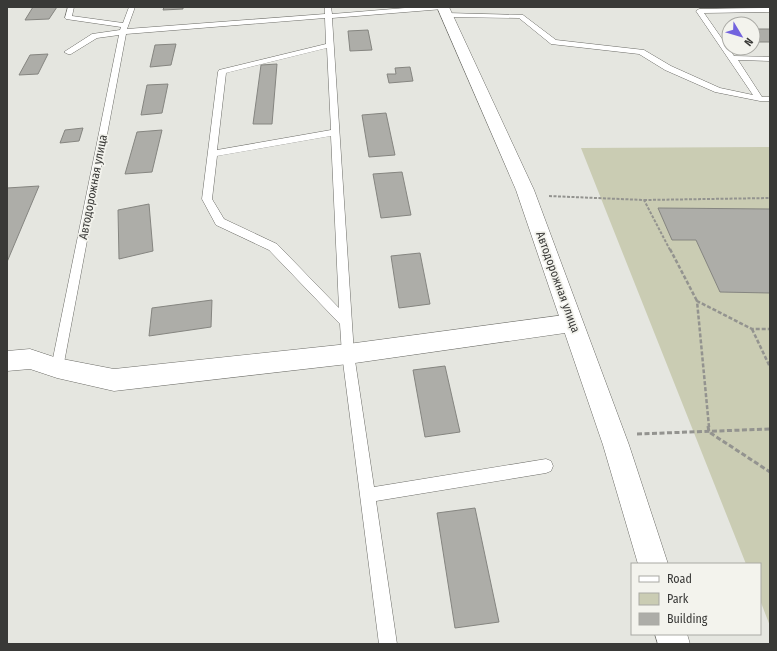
<svg xmlns="http://www.w3.org/2000/svg" width="777" height="651" font-family="'Fira Sans Condensed',sans-serif">
	<style>
		.green { fill: #caccb3 }
		.building { fill: #adada8; stroke: #858580 }
		.lines { fill: none; stroke-linecap: round; stroke-linejoin: round }
		.service-casing { stroke: #6c6c67; stroke-width: 1 }
		.minor-casing { stroke: #6c6c67; stroke-width: 1 }
		.secondary-casing { stroke: #6c6c67; stroke-width: 1 }
		.path-far2 { stroke: #93938f; stroke-width: 2; stroke-dasharray: 3 1.5; stroke-linecap: butt }
		.path-far1 { stroke: #93938f; stroke-width: 2.5; stroke-dasharray: 4 2; stroke-linecap: butt }
		.path { stroke: #93938f; stroke-width: 3; stroke-dasharray: 5 2.5; stroke-linecap: butt }
		.service { fill: #fff; fill-rule: evenodd }
		.minor { fill: #fff; fill-rule: evenodd }
		.secondary { fill: #fff; fill-rule: evenodd }
		.labels { text-anchor: middle; dominant-baseline: central; stroke-width: 3.5; stroke-linejoin: round; paint-order: stroke }
		.street-label { font-size: 12px; fill: #393937; stroke: #f3f3ed }
	</style>
	<rect width="100%" height="100%" fill="#e5e6e0"/>
	<polygon class="green" points="770,147 770,626 760,600 760,564 746,564 581,148"/>
	<g class="building">
		<polygon points="33,7 57,7 49,19 25,20"/>
		<polygon points="164,7 183,7 183,9 163,10"/>
		<rect x="753" y="29" width="17" height="13"/>
		<polygon points="368,30 372,50 350,51 348,31"/>
		<polygon points="176,44 171,65 150,67 155,45"/>
		<polygon points="48,54 38,74 19,75 30,55"/>
		<polygon points="277,64 272,124 253,124 261,65"/>
		<polygon points="410,67 413,81 389,83 387,74 396,74 395,68"/>
		<polygon points="168,84 162,113 141,115 147,85"/>
		<polygon points="386,113 395,155 369,157 362,115"/>
		<polygon points="83,128 79,141 60,143 65,130"/>
		<polygon points="162,130 152,172 125,174 137,132"/>
		<polygon points="402,172 411,215 381,218 373,174"/>
		<polygon points="39,186 7,262 7,188"/>
		<polygon points="149,204 153,251 119,259 118,210"/>
		<polygon points="658,208 770,209 770,293 720,292 696,240 672,240"/>
		<polygon points="420,253 430,304 399,308 391,256"/>
		<polygon points="212,300 211,327 149,336 152,308"/>
		<polygon points="445,366 460,432 425,437 413,370"/>
		<polygon points="475,508 499,622 455,628 437,513"/>
	</g>
	<g class="lines">
		<g class="service-casing">
			<g id="service">
				<path d="M68 7H74L72 16 123 23 129 7H135L127 29 325 14V7H331L332 14 417 7H446L443 9 332 18 354 354 374 487 546 459 551 461 553 466 551 471 546 473 376 501 397 644H379L342 354 340 324 269 250 216 225 202 199 218 72 219 70 326 44 325 18 126 34 63 368 61 372 57 374 53 372 51 368 119 35 97 38 71 54H68L64 52 92 34 120 30 121 27 66 19 65 18ZM327 48 331 130 217 150 226 73ZM331 136 339 308 277 244 224 219 212 199 217 156Z"/>
				<polygon points="770,8 770,12 704,13 734,56 770,57 770,61 738,60 762,97 770,97 770,101 760,101 715,92 665,70 639,54 551,44 519,18 447,17 444,15 447,13 523,15 556,40 644,50 671,66 720,88 753,95 696,11 699,9"/>
			</g>
		</g>
		<g class="minor-casing">
			<polygon id="minor" points="572,314 580,317 583,323 580,329 572,332 348,364 114,391 57,378 30,369 7,371 7,351 30,349 57,358 114,369 348,344"/>
		</g>
		<g class="secondary-casing">
			<g id="secondary">
				<polygon points="437,7 449,7 534,190 629,445 668,564 638,564 603,445 516,190"/>
				<polygon points="655,634 687,634 690,644 658,644"/>
			</g>
		</g>
		<g class="path-far2">
			<polyline points="549,196 644,200 670,250"/>
			<polyline points="644,200 770,198"/>
		</g>
		<g class="path-far1">
			<polyline points="670,249 697,301"/>
			<polyline points="752,329 770,367"/>
			<polyline points="709,427 697,301 752,329 770,329"/>
		</g>
		<g class="path">
			<polyline points="708,426 709,432 770,472"/>
			<polyline points="637,434 770,429"/>
		</g>
		<use href="#service" class="service"/>
		<use href="#minor" class="minor"/>
		<use href="#secondary" class="secondary"/>
	</g>
	<g class="labels">
		<g class="street-label">
			<text transform="translate(93 187) rotate(-79)">Автодорожная улица</text>
			<text transform="translate(558 282) rotate(70)">Автодорожная улица</text>
		</g>
	</g>
	<rect width="777" height="651" fill="none" stroke="#393937" stroke-width="16"/>
	<rect x="631" y="563" width="130" height="72" fill="#f3f3ed" stroke="#a9a9a4"/>
	<rect x="639" y="576" width="20" height="6" fill="#ffffff" stroke="#a9a9a4"/>
	<text x="667" y="583" font-size="12" fill="#393937">Road</text>
	<rect x="639" y="593" width="20" height="12" fill="#caccb3" stroke="#a9a9a4"/>
	<text x="667" y="603" font-size="12" fill="#393937">Park</text>
	<rect x="639" y="613" width="20" height="12" fill="#adada8" stroke="#a9a9a4"/>
	<text x="667" y="623" font-size="12" fill="#393937">Building</text>
	<g transform="translate(741 36) rotate(128)"><circle r="19" fill="#f3f3ed" stroke="#a9a9a4"/>
	<path d="M0-3L7 15L0 10L-7 15Z" fill="#7263de"/>
	<text y="-6" font-size="11" font-weight="bold" text-anchor="middle" fill="#393937">N</text>
	</g>
</svg>
